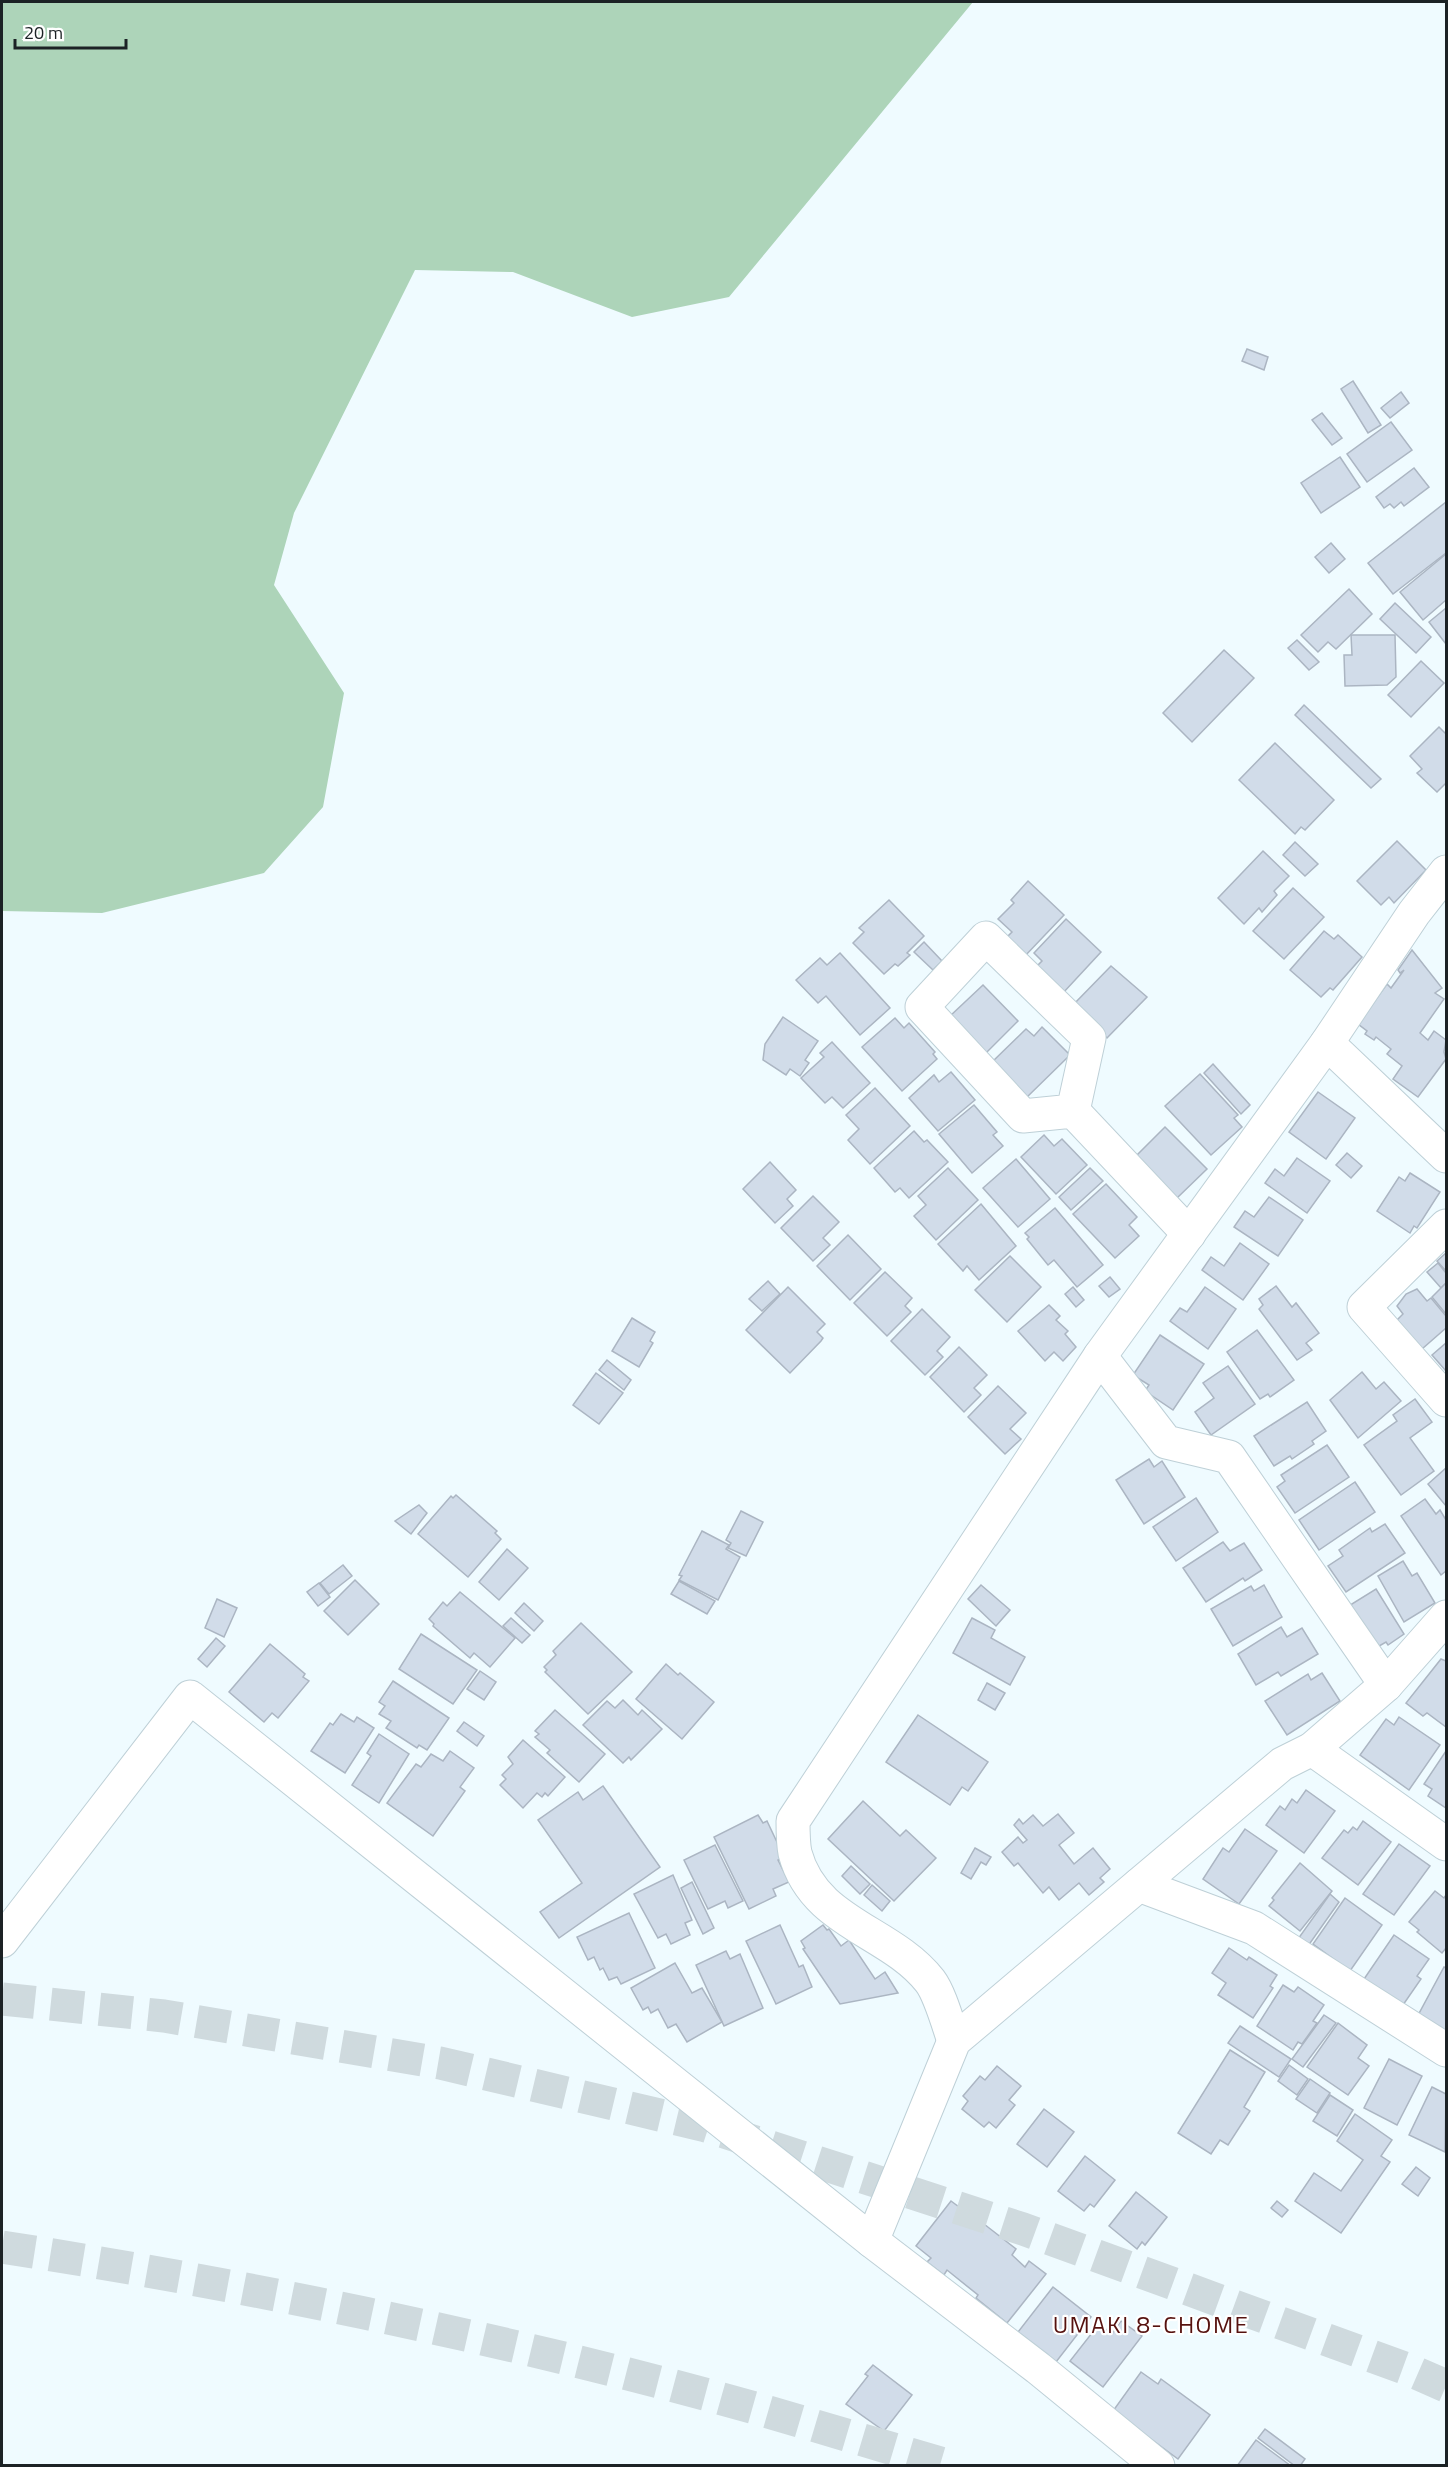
<svg xmlns="http://www.w3.org/2000/svg" width="1448" height="2467" font-family="'Titillium Web',sans-serif">
	<style>
		.forest { fill: #add4b9 }
		.building { fill: #d1dce9; stroke: #abb5c2; stroke-width: 1.5 }
		.lines { fill: none; stroke-linecap: round; stroke-linejoin: round }
		.highway-tunnel { stroke: #cfdade; stroke-width: 33; stroke-dasharray: 33 16; stroke-linecap: butt }
		.street-casing { stroke: #bed0d7; stroke-width: 35 }
		.street { stroke: #fff; stroke-width: 33 }
		.labels { text-anchor: middle; dominant-baseline: central; stroke-width: 4.5; stroke-linejoin: round; paint-order: stroke }
		.neighbourhood-label { font-size: 24px; letter-spacing: 1.5px; fill: #56120f; stroke: #fff }
	</style>
	<rect width="100%" height="100%" fill="#effbff"/>
	<polygon class="forest" points="2,2 973,2 729,297 632,317 513,272 415,270 294,513 274,585 344,693 323,807 264,873 102,913 2,911"/>
	<g class="building">
		<polygon points="1247,349 1268,357 1264,370 1242,361"/>
		<polygon points="1353,381 1381,425 1368,433 1341,389"/>
		<polygon points="1401,392 1409,403 1390,418 1381,408"/>
		<polygon points="1322,413 1342,438 1332,445 1312,420"/>
		<polygon points="1391,422 1412,450 1367,482 1347,454"/>
		<polygon points="1340,457 1360,487 1321,513 1301,483"/>
		<polygon points="1414,468 1429,487 1404,506 1401,502 1394,508 1390,504 1384,508 1376,497"/>
		<polygon points="1446,502 1446,553 1393,594 1368,563"/>
		<polygon points="1331,543 1345,559 1329,573 1315,557"/>
		<polygon points="1446,554 1446,600 1423,620 1400,592"/>
		<polygon points="1349,589 1372,614 1336,649 1328,642 1318,652 1301,635"/>
		<polygon points="1395,603 1431,637 1416,653 1380,619"/>
		<polygon points="1446,608 1446,644 1429,622"/>
		<polygon points="1351,635 1395,635 1396,677 1387,685 1345,686 1344,655 1352,655"/>
		<polygon points="1297,640 1319,662 1309,670 1288,648"/>
		<polygon points="1224,650 1254,678 1192,742 1163,713"/>
		<polygon points="1421,661 1444,683 1411,717 1388,695"/>
		<polygon points="1304,705 1381,779 1371,788 1295,715"/>
		<polygon points="1439,727 1446,734 1446,783 1437,792 1417,773 1422,769 1410,756"/>
		<polygon points="1275,743 1334,800 1305,830 1301,827 1295,834 1239,780"/>
		<polygon points="1397,841 1426,870 1394,903 1389,897 1381,905 1357,881"/>
		<polygon points="1295,842 1318,864 1305,876 1283,855"/>
		<polygon points="1263,851 1289,876 1274,891 1277,895 1262,912 1259,908 1244,924 1218,898"/>
		<polygon points="1028,881 1064,915 1024,957 1005,939 1012,932 998,919 1014,903 1011,900"/>
		<polygon points="1293,888 1324,917 1284,959 1253,931"/>
		<polygon points="889,900 924,936 907,953 910,955 898,966 895,964 884,974 853,943 864,932 859,928"/>
		<polygon points="1066,919 1101,952 1063,993 1036,967 1042,961 1034,953"/>
		<polygon points="1324,931 1334,939 1338,935 1362,957 1333,990 1330,988 1321,997 1290,970"/>
		<polygon points="924,942 942,961 933,970 914,952"/>
		<polygon points="1412,950 1442,988 1435,993 1444,999 1420,1033 1428,1040 1434,1031 1446,1040 1444,1052 1446,1059 1418,1097 1393,1079 1402,1066 1387,1054 1391,1049 1376,1037 1374,1040 1365,1034 1367,1031 1358,1024 1387,984 1391,988 1404,970 1400,973 1398,970"/>
		<polygon points="840,953 890,1008 860,1035 826,996 818,1003 796,980 820,958 827,965"/>
		<polygon points="1111,966 1147,997 1107,1038 1073,1005"/>
		<polygon points="983,985 1018,1021 985,1054 949,1017"/>
		<polygon points="783,1017 818,1041 805,1060 809,1063 800,1076 790,1069 786,1075 763,1060 765,1044"/>
		<polygon points="895,1018 904,1028 909,1023 935,1052 933,1054 937,1059 902,1091 862,1047"/>
		<polygon points="1042,1027 1070,1055 1024,1100 990,1064 1026,1029 1034,1036"/>
		<polygon points="832,1042 870,1083 843,1108 832,1097 825,1103 801,1078 824,1057 820,1053"/>
		<polygon points="1213,1064 1250,1105 1241,1114 1204,1073"/>
		<polygon points="951,1072 975,1100 938,1131 909,1098 934,1075 939,1082"/>
		<polygon points="1200,1074 1238,1115 1234,1118 1242,1127 1211,1155 1165,1106"/>
		<polygon points="875,1088 910,1126 870,1164 848,1140 859,1129 846,1115"/>
		<polygon points="1318,1092 1355,1118 1326,1159 1289,1132"/>
		<polygon points="974,1105 997,1132 993,1135 1003,1146 972,1173 939,1134"/>
		<polygon points="1165,1127 1207,1169 1177,1198 1136,1156"/>
		<polygon points="914,1131 924,1142 927,1140 948,1162 909,1198 900,1188 895,1192 874,1168"/>
		<polygon points="1044,1135 1054,1146 1062,1139 1087,1165 1056,1194 1021,1157"/>
		<polygon points="1347,1153 1362,1166 1351,1178 1336,1165"/>
		<polygon points="1297,1158 1330,1181 1307,1213 1265,1183 1275,1169 1284,1176"/>
		<polygon points="1016,1159 1050,1199 1018,1227 983,1188"/>
		<polygon points="770,1162 796,1190 787,1199 793,1206 775,1223 743,1189"/>
		<polygon points="948,1168 978,1200 936,1240 914,1216 926,1205 918,1196"/>
		<polygon points="1090,1168 1103,1181 1071,1210 1059,1197"/>
		<polygon points="1410,1173 1440,1192 1417,1228 1414,1226 1410,1233 1377,1211 1399,1177 1405,1181"/>
		<polygon points="1106,1184 1137,1217 1129,1225 1139,1236 1115,1258 1073,1214"/>
		<polygon points="813,1196 839,1222 823,1238 830,1245 813,1261 781,1228"/>
		<polygon points="1269,1197 1303,1220 1278,1256 1234,1227 1245,1211 1254,1217"/>
		<polygon points="981,1204 1016,1246 979,1280 967,1266 963,1271 938,1244"/>
		<polygon points="1055,1208 1103,1265 1077,1287 1054,1260 1048,1265 1027,1239 1029,1237 1025,1233"/>
		<polygon points="848,1235 881,1269 850,1300 817,1266"/>
		<polygon points="1240,1243 1269,1264 1243,1300 1202,1270 1211,1257 1224,1266"/>
		<polygon points="1446,1253 1446,1271 1437,1261"/>
		<polygon points="1010,1256 1041,1287 1007,1322 975,1290"/>
		<polygon points="1438,1263 1446,1273 1446,1283 1441,1288 1427,1272"/>
		<polygon points="885,1272 912,1298 905,1306 911,1312 887,1336 854,1303"/>
		<polygon points="1110,1277 1120,1289 1109,1297 1099,1286"/>
		<polygon points="768,1281 780,1294 762,1311 749,1299"/>
		<polygon points="1446,1283 1446,1314 1432,1297"/>
		<polygon points="1276,1286 1292,1307 1296,1303 1319,1333 1306,1343 1312,1350 1297,1360 1259,1309 1263,1305 1259,1299"/>
		<polygon points="788,1287 825,1324 817,1332 823,1338 821,1341 790,1373 746,1330"/>
		<polygon points="1073,1287 1084,1300 1076,1307 1065,1294"/>
		<polygon points="1205,1287 1236,1309 1208,1349 1170,1321 1180,1308 1187,1312"/>
		<polygon points="1417,1289 1427,1301 1431,1298 1446,1316 1446,1328 1422,1349 1397,1320 1403,1314 1397,1306 1406,1294"/>
		<polygon points="1049,1305 1060,1316 1056,1320 1068,1331 1065,1334 1076,1347 1063,1361 1054,1352 1045,1361 1018,1331"/>
		<polygon points="922,1309 950,1337 937,1351 943,1357 925,1375 891,1341"/>
		<polygon points="632,1318 655,1332 650,1341 653,1343 639,1367 612,1351"/>
		<polygon points="1257,1330 1294,1380 1270,1397 1268,1394 1260,1399 1227,1352"/>
		<polygon points="1160,1335 1204,1364 1173,1410 1145,1391 1149,1385 1133,1375"/>
		<polygon points="1446,1343 1446,1371 1432,1355"/>
		<polygon points="959,1347 987,1375 974,1388 981,1395 964,1412 930,1377"/>
		<polygon points="607,1360 631,1380 624,1390 599,1370"/>
		<polygon points="1228,1366 1255,1404 1211,1435 1195,1412 1214,1398 1203,1383"/>
		<polygon points="1362,1372 1376,1389 1384,1382 1401,1401 1358,1438 1330,1400"/>
		<polygon points="596,1373 623,1393 599,1424 573,1405"/>
		<polygon points="998,1386 1026,1413 1010,1429 1021,1439 1005,1454 968,1417"/>
		<polygon points="1415,1399 1432,1422 1410,1438 1434,1471 1401,1495 1364,1445 1397,1421 1393,1415"/>
		<polygon points="1307,1402 1326,1431 1312,1441 1314,1444 1292,1459 1290,1456 1274,1466 1254,1436"/>
		<polygon points="1327,1445 1349,1477 1295,1513 1277,1487 1285,1481 1281,1475"/>
		<polygon points="1149,1459 1154,1467 1162,1461 1185,1497 1144,1524 1116,1480"/>
		<polygon points="1446,1468 1446,1506 1428,1484"/>
		<polygon points="1355,1482 1375,1512 1319,1550 1299,1520"/>
		<polygon points="456,1495 497,1531 495,1533 501,1539 468,1577 418,1534 451,1496 453,1498"/>
		<polygon points="1196,1498 1218,1532 1176,1561 1153,1527"/>
		<polygon points="1425,1499 1436,1514 1440,1510 1446,1520 1446,1571 1441,1575 1401,1516"/>
		<polygon points="419,1505 427,1513 411,1534 395,1521"/>
		<polygon points="741,1511 763,1522 746,1556 728,1548 731,1543 726,1540"/>
		<polygon points="1385,1524 1405,1553 1346,1592 1328,1566 1343,1556 1339,1550 1370,1528 1372,1532"/>
		<polygon points="702,1531 729,1545 726,1549 740,1557 718,1600 679,1580 682,1576 679,1575"/>
		<polygon points="1223,1542 1230,1551 1244,1543 1262,1570 1245,1581 1243,1578 1206,1602 1183,1568"/>
		<polygon points="507,1549 528,1568 499,1600 479,1582"/>
		<polygon points="1403,1561 1412,1576 1417,1573 1435,1603 1404,1622 1378,1576"/>
		<polygon points="343,1565 352,1576 329,1594 320,1583"/>
		<polygon points="355,1580 379,1604 348,1635 324,1611"/>
		<polygon points="679,1581 715,1601 707,1614 671,1594"/>
		<polygon points="319,1583 330,1597 318,1606 307,1592"/>
		<polygon points="981,1585 1010,1610 996,1626 968,1599"/>
		<polygon points="1264,1585 1282,1617 1233,1646 1211,1609 1251,1586 1254,1591"/>
		<polygon points="1376,1589 1404,1634 1388,1645 1386,1642 1374,1649 1347,1607"/>
		<polygon points="460,1592 515,1638 490,1667 474,1653 470,1658 433,1626 434,1624 429,1619 443,1602 447,1606"/>
		<polygon points="217,1599 237,1608 224,1637 205,1628"/>
		<polygon points="524,1603 543,1621 534,1631 515,1613"/>
		<polygon points="511,1618 530,1635 522,1643 503,1626"/>
		<polygon points="972,1618 995,1630 991,1638 1025,1657 1010,1685 953,1653"/>
		<polygon points="581,1623 632,1672 588,1714 545,1672 547,1670 544,1667 556,1655 553,1651"/>
		<polygon points="1281,1627 1287,1637 1302,1628 1318,1654 1281,1676 1278,1672 1256,1685 1238,1654"/>
		<polygon points="421,1634 477,1670 453,1704 399,1669"/>
		<polygon points="216,1638 225,1646 207,1667 198,1659"/>
		<polygon points="270,1644 305,1674 303,1677 309,1681 278,1718 272,1713 264,1722 229,1692"/>
		<polygon points="1441,1659 1446,1661 1446,1727 1427,1713 1423,1716 1406,1703"/>
		<polygon points="666,1664 678,1675 680,1673 714,1702 682,1739 636,1699"/>
		<polygon points="480,1671 496,1682 484,1700 467,1689"/>
		<polygon points="1322,1673 1340,1701 1287,1735 1265,1701 1308,1674 1311,1680"/>
		<polygon points="393,1681 449,1718 427,1750 419,1745 417,1748 386,1728 391,1721 379,1714 385,1706 379,1702"/>
		<polygon points="987,1683 1005,1693 995,1710 978,1700"/>
		<polygon points="623,1700 638,1715 642,1710 662,1729 631,1760 629,1757 623,1763 583,1725 607,1701 615,1708"/>
		<polygon points="555,1710 605,1754 579,1782 547,1753 550,1750 535,1737 539,1734 535,1731"/>
		<polygon points="341,1714 354,1722 357,1717 374,1728 345,1773 311,1751 330,1723 333,1725"/>
		<polygon points="918,1715 988,1762 968,1791 962,1787 950,1805 886,1762"/>
		<polygon points="1399,1717 1440,1745 1409,1790 1360,1755 1386,1719 1394,1725"/>
		<polygon points="464,1722 484,1736 477,1746 457,1731"/>
		<polygon points="379,1734 409,1754 379,1803 352,1785 371,1756 367,1753"/>
		<polygon points="523,1740 565,1777 548,1796 545,1793 542,1797 537,1793 523,1808 500,1785 506,1779 502,1775 513,1764 508,1757"/>
		<polygon points="450,1751 474,1768 460,1787 465,1791 433,1836 387,1803 416,1764 421,1767 431,1754 443,1761"/>
		<polygon points="1446,1751 1446,1808 1428,1796 1432,1789 1424,1784"/>
		<polygon points="603,1786 660,1867 559,1938 540,1912 582,1883 538,1820 578,1792 583,1800"/>
		<polygon points="1306,1790 1335,1811 1304,1853 1266,1825 1280,1806 1285,1810 1292,1799 1297,1803"/>
		<polygon points="863,1801 900,1836 906,1830 936,1858 894,1901 828,1839"/>
		<polygon points="1058,1814 1074,1833 1059,1845 1074,1864 1093,1848 1110,1869 1100,1878 1104,1882 1089,1895 1079,1883 1059,1900 1049,1887 1043,1893 1018,1863 1014,1866 1002,1852 1018,1837 1023,1843 1027,1840 1014,1825 1019,1819 1023,1824 1033,1815 1043,1826"/>
		<polygon points="758,1815 763,1823 767,1821 784,1857 778,1860 789,1882 773,1889 776,1896 749,1909 714,1837"/>
		<polygon points="1363,1821 1391,1842 1358,1885 1322,1858 1344,1830 1348,1833 1353,1827 1357,1830"/>
		<polygon points="1245,1829 1277,1851 1239,1904 1203,1879 1223,1848 1229,1852"/>
		<polygon points="1399,1844 1430,1866 1394,1915 1363,1894"/>
		<polygon points="715,1845 743,1901 728,1908 725,1901 708,1909 684,1860"/>
		<polygon points="975,1848 991,1857 986,1865 981,1862 971,1879 961,1873"/>
		<polygon points="1300,1863 1332,1891 1300,1931 1269,1906 1274,1900 1272,1898"/>
		<polygon points="851,1866 870,1884 860,1894 842,1876"/>
		<polygon points="673,1875 692,1920 685,1923 690,1935 671,1944 666,1934 658,1938 634,1894"/>
		<polygon points="692,1882 714,1928 703,1934 681,1888"/>
		<polygon points="872,1885 890,1901 882,1911 864,1895"/>
		<polygon points="1435,1891 1444,1898 1446,1895 1446,1948 1442,1953 1417,1932 1419,1930 1409,1922"/>
		<polygon points="1330,1894 1339,1902 1308,1946 1298,1939"/>
		<polygon points="1345,1898 1382,1925 1350,1971 1313,1944"/>
		<polygon points="629,1913 655,1968 621,1984 617,1977 609,1980 603,1968 600,1970 594,1957 588,1960 577,1937"/>
		<polygon points="780,1925 799,1967 803,1965 812,1987 776,2004 746,1941"/>
		<polygon points="823,1925 827,1930 829,1929 841,1946 849,1940 875,1979 885,1972 898,1993 840,2004 803,1949 805,1948 801,1941"/>
		<polygon points="1394,1935 1429,1959 1417,1976 1421,1979 1403,2005 1362,1982"/>
		<polygon points="1229,1948 1247,1960 1249,1957 1277,1975 1270,1986 1273,1988 1253,2018 1218,1995 1226,1983 1212,1973"/>
		<polygon points="726,1951 730,1959 740,1954 763,2008 724,2026 696,1965"/>
		<polygon points="675,1963 692,1993 702,1988 722,2022 687,2042 676,2024 668,2028 658,2009 651,2013 648,2007 643,2010 631,1988"/>
		<polygon points="1444,1967 1446,1968 1446,2036 1416,2019"/>
		<polygon points="1283,1985 1294,1992 1298,1987 1324,2005 1313,2021 1317,2023 1302,2044 1298,2042 1293,2050 1257,2026"/>
		<polygon points="1324,2015 1336,2023 1303,2067 1292,2059"/>
		<polygon points="1338,2023 1367,2045 1358,2058 1369,2066 1348,2095 1307,2067"/>
		<polygon points="1240,2026 1291,2059 1279,2077 1228,2043"/>
		<polygon points="1230,2050 1265,2072 1244,2107 1250,2111 1228,2145 1220,2140 1211,2154 1178,2133"/>
		<polygon points="1389,2059 1422,2076 1397,2125 1364,2108"/>
		<polygon points="1289,2065 1308,2079 1297,2095 1278,2081"/>
		<polygon points="997,2066 1021,2086 1009,2100 1015,2105 996,2128 989,2122 984,2127 962,2109 968,2101 963,2096 980,2076 985,2080"/>
		<polygon points="1310,2079 1330,2093 1317,2113 1296,2099"/>
		<polygon points="1432,2087 1446,2094 1445,2152 1409,2135"/>
		<polygon points="1330,2095 1353,2110 1337,2136 1313,2121"/>
		<polygon points="1044,2109 1074,2132 1047,2167 1017,2144"/>
		<polygon points="1355,2114 1392,2140 1381,2156 1390,2162 1341,2233 1295,2201 1314,2173 1341,2191 1363,2160 1337,2141"/>
		<polygon points="1085,2156 1115,2180 1094,2207 1090,2204 1084,2211 1058,2191"/>
		<polygon points="1416,2167 1430,2178 1418,2196 1402,2184"/>
		<polygon points="1136,2192 1167,2217 1145,2245 1142,2242 1137,2249 1109,2226"/>
		<polygon points="951,2201 967,2213 965,2216 981,2229 984,2224 1016,2249 1012,2255 1025,2267 1029,2261 1046,2274 1007,2323 976,2298 978,2295 947,2270 944,2275 927,2262 931,2258 916,2246"/>
		<polygon points="1277,2201 1288,2210 1282,2217 1271,2208"/>
		<polygon points="1053,2287 1091,2317 1056,2362 1018,2332"/>
		<polygon points="1121,2321 1142,2336 1103,2387 1070,2361 1099,2324 1112,2334"/>
		<polygon points="873,2365 912,2395 884,2431 846,2404 868,2376 865,2374"/>
		<polygon points="1141,2372 1158,2384 1161,2379 1210,2415 1178,2459 1113,2411"/>
		<polygon points="1265,2429 1305,2459 1300,2466 1295,2466 1258,2438"/>
		<polygon points="1256,2440 1291,2466 1237,2466"/>
	</g>
	<g class="lines">
		<g class="highway-tunnel">
			<polyline points="2,1999 164,2016 440,2063 706,2126 1023,2229 1407,2369 1446,2386"/>
			<path d="M2 2247C222 2281 443 2326 659 2382 757 2407 854 2438 951 2466"/>
		</g>
		<g class="street-casing">
			<g id="street">
				<polyline points="1327,1043 1446,1156"/>
				<polyline points="1073,1111 1089,1038 986,938 922,1007 1023,1116 1073,1111 1189,1234"/>
				<polyline points="1446,1226 1364,1307 1446,1400"/>
				<polyline points="1100,1356 1166,1442 1229,1457 1386,1685"/>
				<polyline points="1312,1749 1446,1844"/>
				<polyline points="1139,1885 1254,1928 1446,2050"/>
				<polyline points="2,1941 190,1697 872,2241 1038,2368 1158,2466"/>
				<path d="M954 2041C948 2024 940 1994 930 1981 890 1930 814 1924 795 1853 793 1843 793 1831 793 1821L1100 1356 1327 1043 1414 913 1446 872"/>
				<polyline points="872,2241 954,2041 1282,1764 1312,1749 1386,1685 1446,1617"/>
			</g>
		</g>
		<use href="#street" class="street"/>
	</g>
	<g class="labels">
		<g class="neighbourhood-label">
			<text x="1151" y="2324">UMAKI 8-CHOME</text>
		</g>
	</g>
	<rect width="1448" height="2467" fill="none" stroke="#1c2225" stroke-width="6"/>
	<path d="M15 39v9h111v-9" fill="none" stroke="#1c2225" stroke-width="3"/>
	<text x="24" y="39" font-size="18" fill="#1c2225" stroke="#ffffff" stroke-width="4.5" paint-order="stroke">20 m</text>
</svg>
